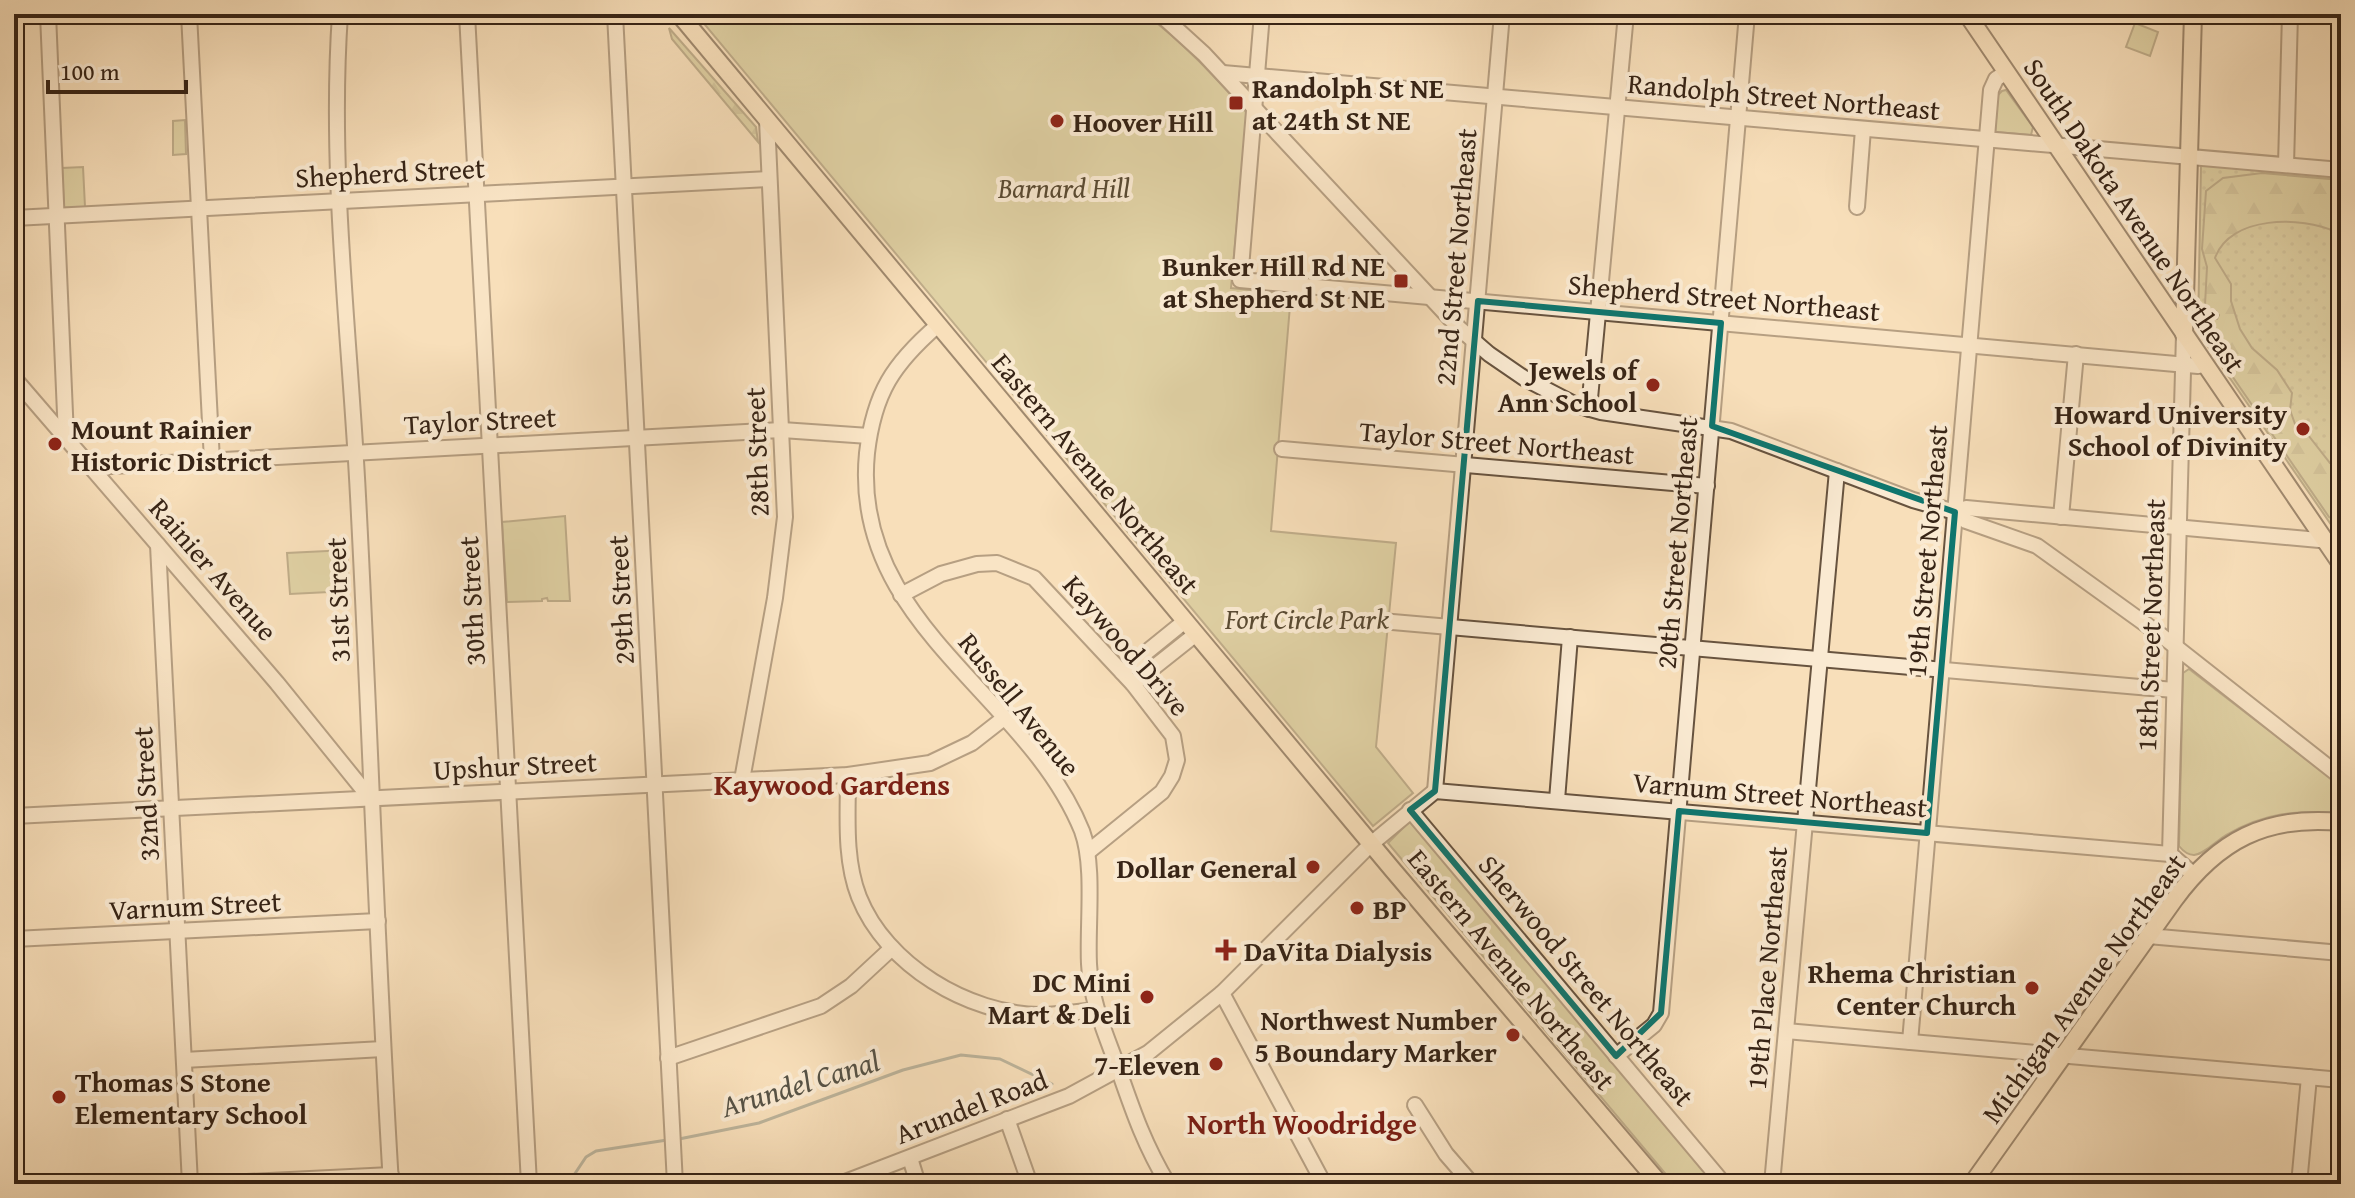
<svg xmlns="http://www.w3.org/2000/svg" width="2355" height="1198" font-family="'Gentium Book Plus',serif">
	<style>
		.grass { fill: url(#grass-dots); stroke: #7d7250; stroke-width: 2 }
		.forest { fill: url(#forest-firs); stroke: #7d7250; stroke-width: 2 }
		.park { fill: #c3c08b; stroke: #7d7250; stroke-width: 2 }
		.lines { fill: none; stroke-linecap: round; stroke-linejoin: round }
		.stream { stroke: #747f74; stroke-width: 3 }
		.minor-casing { stroke: #67533f; stroke-width: 18 }
		.major-casing { stroke: #372416; stroke-width: 20 }
		.minor { stroke: #faead2; stroke-width: 14 }
		.major { stroke: #f8dfba; stroke-width: 16 }
		.marked { fill: none; stroke: #0f766e; stroke-width: 6; stroke-linejoin: round }
		.poi-dot { fill: #8f2418; stroke: #faead2; stroke-width: 3 }
		.labels { text-anchor: middle; dominant-baseline: central; stroke-width: 8; stroke-linejoin: round; paint-order: stroke }
		.poi-label { font-size: 28px; font-weight: bold; fill: #372416; stroke: #faead2; text-anchor: end }
		.street-label { font-size: 28px; fill: #372416; stroke: #faead2 }
		.park-label { font-size: 28px; font-style: italic; fill: #5a4b33; stroke: #faead2 }
		.neighbourhood-label { font-size: 30px; font-weight: bold; fill: #7a1f14; stroke: #faead2 }
		.water-label { font-size: 30px; font-style: italic; fill: #565245; stroke: #faead2 }
	</style>
	<defs>
		<pattern id="grass-dots" width="8" height="8" patternUnits="userSpaceOnUse" patternTransform="scale(2)"><rect width="8" height="8" fill="#c3c08b"/><path d="M2 2h.1M6 6h.1" fill="none" stroke="#a8a577" stroke-width="1.8" stroke-linecap="round"/></pattern>
		<pattern id="forest-firs" width="22" height="20" patternUnits="userSpaceOnUse" patternTransform="scale(2)"><rect width="22" height="20" fill="#c3c08b"/><path d="M5 1l3.5 6h-7zM16 11l3.5 6h-7z" fill="#a8a577"/></pattern>
	</defs>
	<rect width="100%" height="100%" fill="#f8dfba"/>
	<filter id="stains"><feTurbulence type="fractalNoise" baseFrequency=".0025" numOctaves="4"/><feColorMatrix values="0 0 0 0 .2 0 0 0 0 .09 0 0 0 0 .02 0 0 0 .5 -.17"/></filter>
	<radialGradient id="worn" r=".72"><stop offset=".6" stop-color="#630" stop-opacity="0"/><stop offset="1" stop-color="#630" stop-opacity=".3"/></radialGradient>
	<polygon class="grass" points="2201,165 2341,176 2341,527 2332,526 2198,332"/>
	<g class="forest">
		<polygon points="669,28 756,127 758,142 672,39"/>
		<path d="M2262 173 2341 180V247L2336 232C2302 216 2230 215 2215 258L2231 284V301L2240 329 2252 348 2277 370 2292 393 2290 410 2295 424 2308 435 2330 463 2341 466V523L2329 517 2217 354 2200 321V318L2217 319 2219 315 2216 311 2207 310 2205 305 2207 267 2202 249 2206 191 2223 178Z"/>
	</g>
	<g class="park">
		<path d="M696 14H1145C1184 43 1215 77 1247 113L1231 288 1291 294 1271 531 1396 543 1376 747 1413 793 1373 826Z"/>
		<polygon points="2135,23 2158,32 2150,56 2126,47"/>
		<polygon points="2006,90 2033,127 2031,135 1995,132 1998,95 2002,91"/>
		<polygon points="185,120 186,154 173,155 173,121"/>
		<polygon points="83,167 85,207 64,208 62,168"/>
		<polygon points="565,516 570,601 548,601 547,598 542,599 542,601 507,602 502,522"/>
		<polygon points="347,550 349,591 290,594 287,553"/>
		<path d="M2189 669 2341 786V813C2297 810 2266 812 2226 835 2217 840 2205 854 2194 855 2187 855 2183 851 2179 846L2183 673Z"/>
		<polygon points="1410,821 1715,1184 1674,1184 1388,843"/>
	</g>
	<g class="lines">
		<g class="stream">
			<polyline points="679,1139 759,1123 903,1070 961,1055 1000,1059 1052,1084"/>
			<polyline points="568,1184 586,1157 596,1151 667,1140"/>
		</g>
		<g class="minor-casing">
			<g id="minor">
				<polyline points="48,14 66,437"/>
				<polyline points="189,14 212,461"/>
				<path d="M340 14C329 173 350 337 358 496 370 726 377 955 391 1184"/>
				<polyline points="467,14 529,1184"/>
				<polyline points="615,14 675,1184"/>
				<polyline points="1160,14 1204,54 1459,328 1489,354 1524,378 1576,405 1601,412 1731,431 1913,500 1955,512 1966,521 2037,546 2162,636 2341,777"/>
				<polyline points="1262,14 1240,280 2198,366 2204,364"/>
				<polyline points="1223,73 2341,170"/>
				<polyline points="2286,165 2290,14"/>
				<polyline points="1857,207 1863,129"/>
				<polyline points="14,218 769,179"/>
				<path d="M938 325C893 364 874 393 867 453 850 624 1027 694 1082 831 1095 866 1087 925 1089 964 1091 1002 1105 1032 1118 1068 1133 1111 1144 1144 1168 1184"/>
				<polyline points="14,378 277,683 370,798"/>
				<polyline points="1589,409 1626,14"/>
				<polyline points="1282,449 1707,486"/>
				<polyline points="93,467 782,430 869,436"/>
				<polyline points="1955,512 1966,508 2341,542"/>
				<polyline points="2061,517 2076,354"/>
				<polyline points="158,545 190,1184"/>
				<polyline points="901,595 941,574 977,564 997,563 1034,578 1133,684 1173,736 1177,760 1172,776 1162,792 1088,852"/>
				<polyline points="1381,621 2174,690"/>
				<polyline points="1122,672 1185,621"/>
				<polyline points="1133,684 1196,634"/>
				<path d="M848 775C848 814 844 859 859 897 886 965 968 1014 1040 1015 1058 1015 1077 1012 1095 1010"/>
				<polyline points="742,780 775,598 785,517 767,120"/>
				<polyline points="1435,791 1502,14"/>
				<polyline points="1557,800 1570,637"/>
				<polyline points="1410,810 1724,1184"/>
				<polyline points="14,816 848,775 930,763 972,743 1004,718"/>
				<polyline points="2170,854 2184,334"/>
				<polyline points="2148,936 2341,953"/>
				<polyline points="14,939 378,921"/>
				<polyline points="1222,993 1324,1184"/>
				<polyline points="1786,1031 2341,1080"/>
				<polyline points="1910,1042 1991,90 1996,79 2006,72"/>
				<polyline points="1616,1056 1654,1025 1661,1013 1747,14"/>
				<polyline points="668,1058 821,1006 851,986 892,948"/>
				<polyline points="184,1060 383,1049"/>
				<polyline points="1415,1105 1446,1154 1472,1184"/>
				<polyline points="1007,1119 1030,1184"/>
				<polyline points="910,1158 918,1184"/>
				<polyline points="207,1184 391,1175"/>
				<polyline points="840,1184 1069,1096 1148,1053 1222,993 1371,844 1435,791 2170,854 2194,875"/>
				<polyline points="1772,1184 1837,471"/>
				<polyline points="2299,1184 2309,1077"/>
			</g>
		</g>
		<g class="major-casing">
			<g id="major">
				<polyline points="679,14 1392,869 1660,1184"/>
				<polyline points="1967,14 2341,564"/>
				<polyline points="2184,334 2193,14"/>
				<path d="M1972 1184 2174 900C2218 840 2266 815 2341 822"/>
			</g>
		</g>
		<use href="#minor" class="minor"/>
		<use href="#major" class="major"/>
	</g>
	<path d="M0 0H2355V1198H0ZM1478 301 1721 323 1712 426 1955 512 1927 833 1679 811 1661 1013 1616 1056 1410 810 1435 791Z" fill="#f8dfba" fill-opacity=".55" fill-rule="evenodd"/>
	<path class="marked" d="M1478 301 1721 323 1712 426 1955 512 1927 833 1679 811 1661 1013 1616 1056 1410 810 1435 791Z"/>
	<g class="poi-dot">
		<rect x="1228" y="95" width="16" height="16" rx="4"/>
		<circle cx="1057" cy="121" r="8"/>
		<rect x="1393" y="273" width="16" height="16" rx="4"/>
		<circle cx="1653" cy="385" r="8"/>
		<circle cx="2303" cy="429" r="8"/>
		<circle cx="55" cy="444" r="8"/>
		<circle cx="1313" cy="867" r="8"/>
		<circle cx="1357" cy="908" r="8"/>
		<path d="M1222 938h8v8h8v8h-8v8h-8v-8h-8v-8h8z"/>
		<circle cx="2032" cy="988" r="8"/>
		<circle cx="1147" cy="997" r="8"/>
		<circle cx="1513" cy="1035" r="8"/>
		<circle cx="1216" cy="1064" r="8"/>
		<circle cx="59" cy="1097" r="8"/>
	</g>
	<g class="labels">
		<g class="poi-label">
			<text x="1252" y="87" text-anchor="start">Randolph St NE<tspan x="1252" dy="32">at 24th St NE</tspan></text>
			<text x="1073" y="121" text-anchor="start">Hoover Hill</text>
			<text x="1385" y="265">Bunker Hill Rd NE<tspan x="1385" dy="32">at Shepherd St NE</tspan></text>
			<text x="1637" y="369">Jewels of<tspan x="1637" dy="32">Ann School</tspan></text>
			<text x="2287" y="413">Howard University<tspan x="2287" dy="32">School of Divinity</tspan></text>
			<text x="71" y="428" text-anchor="start">Mount Rainier<tspan x="71" dy="32">Historic District</tspan></text>
			<text x="1297" y="867">Dollar General</text>
			<text x="1373" y="908" text-anchor="start">BP</text>
			<text x="1244" y="950" text-anchor="start">DaVita Dialysis</text>
			<text x="2016" y="972">Rhema Christian<tspan x="2016" dy="32">Center Church</tspan></text>
			<text x="1131" y="981">DC Mini<tspan x="1131" dy="32">Mart &amp; Deli</tspan></text>
			<text x="1497" y="1019">Northwest Number<tspan x="1497" dy="32">5 Boundary Marker</tspan></text>
			<text x="1200" y="1064">7-Eleven</text>
			<text x="75" y="1081" text-anchor="start">Thomas S Stone<tspan x="75" dy="32">Elementary School</tspan></text>
		</g>
		<g class="street-label">
			<text transform="translate(1784 96) rotate(5)">Randolph Street Northeast</text>
			<text transform="translate(390 172) rotate(-3)">Shepherd Street</text>
			<text transform="translate(2135 215) rotate(56)">South Dakota Avenue Northeast</text>
			<text transform="translate(1455 257) rotate(-85)">22nd Street Northeast</text>
			<text transform="translate(1724 297) rotate(5)">Shepherd Street Northeast</text>
			<text transform="translate(480 420) rotate(-3)">Taylor Street</text>
			<text transform="translate(1497 442) rotate(5)">Taylor Street Northeast</text>
			<text transform="translate(756 452) rotate(-92)">28th Street</text>
			<text transform="translate(1096 473) rotate(50)">Eastern Avenue Northeast</text>
			<text transform="translate(1676 543) rotate(-85)">20th Street Northeast</text>
			<text transform="translate(1926 551) rotate(-85)">19th Street Northeast</text>
			<text transform="translate(214 569) rotate(49)">Rainier Avenue</text>
			<text transform="translate(337 600) rotate(-92)">31st Street</text>
			<text transform="translate(620 600) rotate(-93)">29th Street</text>
			<text transform="translate(471 601) rotate(-93)">30th Street</text>
			<text transform="translate(2150 625) rotate(-88)">18th Street Northeast</text>
			<text transform="translate(1127 645) rotate(49)">Kaywood Drive</text>
			<text transform="translate(1020 704) rotate(51)">Russell Avenue</text>
			<text transform="translate(515 765) rotate(-3)">Upshur Street</text>
			<text transform="translate(145 794) rotate(-93)">32nd Street</text>
			<text transform="translate(1780 794) rotate(5)">Varnum Street Northeast</text>
			<text transform="translate(195 905) rotate(-3)">Varnum Street</text>
			<text transform="translate(1766 968) rotate(-85)">19th Place Northeast</text>
			<text transform="translate(1512 969) rotate(50)">Eastern Avenue Northeast</text>
			<text transform="translate(1587 980) rotate(50)">Sherwood Street Northeast</text>
			<text transform="translate(2083 988) rotate(-54)">Michigan Avenue Northeast</text>
			<text transform="translate(971 1106) rotate(-21)">Arundel Road</text>
		</g>
		<g class="park-label">
			<text x="1064" y="187">Barnard Hill</text>
			<text x="1307" y="618">Fort Circle Park</text>
		</g>
		<g class="neighbourhood-label">
			<text x="832" y="784">Kaywood Gardens</text>
			<text x="1302" y="1123">North Woodridge</text>
		</g>
		<g class="water-label">
			<text transform="translate(800 1083) rotate(-17)">Arundel Canal</text>
		</g>
	</g>
	<rect width="2355" height="1198" fill="none" stroke="#f8dfba" stroke-width="48"/>
	<rect x="16" y="16" width="2323" height="1166" fill="none" stroke="#372416" stroke-width="4"/>
	<rect x="24" y="24" width="2307" height="1150" fill="none" stroke="#372416" stroke-width="2"/>
	<path d="M48 80v12h138v-12" fill="none" stroke="#372416" stroke-width="4"/>
	<text x="60" y="80" font-size="24" fill="#372416" stroke="#faead2" stroke-width="6" paint-order="stroke">100 m</text>
	<rect width="100%" height="100%" filter="url(#stains)"/>
	<rect width="100%" height="100%" fill="url(#worn)"/>
</svg>
